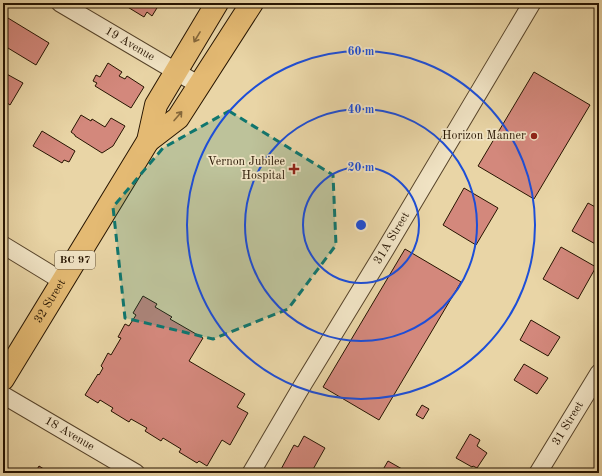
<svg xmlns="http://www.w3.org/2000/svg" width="602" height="476" font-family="'Old Standard TT',serif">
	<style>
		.building { fill: #d3887c; stroke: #261401 }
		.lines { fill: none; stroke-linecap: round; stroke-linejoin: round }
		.minor-casing { stroke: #57442a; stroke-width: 19 }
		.trunk-casing { stroke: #261401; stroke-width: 24 }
		.minor { stroke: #f1e4c5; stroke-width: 17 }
		.trunk { stroke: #e4ba73; stroke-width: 22 }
		.oneway { stroke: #85673a }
		.marked { fill: #0f766e; fill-opacity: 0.2; stroke: #0f766e; stroke-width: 3; stroke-dasharray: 8 5; stroke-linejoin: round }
		.ring { fill: none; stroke: #1d4ed8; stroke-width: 2 }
		.poi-dot { fill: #8f2418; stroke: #f1e4c5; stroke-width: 1.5 }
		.labels { text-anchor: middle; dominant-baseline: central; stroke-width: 3.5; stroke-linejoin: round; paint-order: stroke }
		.shield { fill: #f1e4c5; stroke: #63523c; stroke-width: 1 }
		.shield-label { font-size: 11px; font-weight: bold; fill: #261401 }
		.street-label { font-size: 12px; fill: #261401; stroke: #f1e4c5 }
		.poi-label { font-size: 12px; fill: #261401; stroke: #f1e4c5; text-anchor: end }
		.centre { fill: #1d4ed8; stroke: #f1e4c5; stroke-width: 2 }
		.ring-label { font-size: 12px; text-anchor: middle; font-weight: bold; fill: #1d4ed8; stroke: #f1e4c5; stroke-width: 3.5; stroke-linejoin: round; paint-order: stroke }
	</style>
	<rect width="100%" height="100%" fill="#e9d5a6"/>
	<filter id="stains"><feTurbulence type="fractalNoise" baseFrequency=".005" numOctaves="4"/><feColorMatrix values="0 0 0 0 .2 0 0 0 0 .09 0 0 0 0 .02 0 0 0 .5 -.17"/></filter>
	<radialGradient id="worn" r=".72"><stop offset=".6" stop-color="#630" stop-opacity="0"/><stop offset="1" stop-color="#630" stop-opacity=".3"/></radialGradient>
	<g class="building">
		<polygon points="121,3 160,3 152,16 147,12 144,17"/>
		<polygon points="3,15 49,43 36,65 3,45"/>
		<polygon points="108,63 122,72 119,76 125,79 127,76 144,87 131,108 95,86 97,83 93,81 96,75 100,77"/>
		<polygon points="3,72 23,83 10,105 3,100"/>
		<polygon points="534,72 590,105 534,199 478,166"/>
		<polygon points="81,115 91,121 92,119 105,127 111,118 125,126 113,146 102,153 75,136 75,135 71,132"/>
		<polygon points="42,131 75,151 69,162 64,160 62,163 33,146"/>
		<polygon points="464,188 498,208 476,245 443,225"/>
		<polygon points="588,203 599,209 599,246 572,231"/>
		<polygon points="561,247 596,267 578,299 543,279"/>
		<polygon points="405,249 461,282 379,420 323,387"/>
		<polygon points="143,296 157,304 155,307 172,317 170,319 203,338 189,361 245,394 237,407 248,413 230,445 222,440 207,466 199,461 197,463 179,452 181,449 163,438 161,441 145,431 147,428 131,419 129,422 111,411 113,408 100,400 98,403 85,395 98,374 99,375 103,368 101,366 108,353 111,355 121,338 118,337 125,324 129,326 136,315 133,313"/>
		<polygon points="531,320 560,337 548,356 520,340"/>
		<polygon points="524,364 548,378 537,394 514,380"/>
		<polygon points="422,405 429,409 423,419 416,415"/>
		<polygon points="470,434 480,440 477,446 487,453 477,468 473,466 472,467 456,458"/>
		<polygon points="304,436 325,448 311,473 279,473 294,445 298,447"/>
		<polygon points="388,461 402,469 400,473 381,473"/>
		<polygon points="39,466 50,473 35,473"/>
		<polygon points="347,469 355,473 345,473"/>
	</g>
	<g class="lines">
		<g class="minor-casing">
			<g id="minor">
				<path id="s1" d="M60 3 199 85"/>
				<polyline points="3,245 62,281"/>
				<path id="s2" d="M3 395 136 473"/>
				<path id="s3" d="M251 473 299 391 385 250 532 3"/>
				<path id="s4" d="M538 473 599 373"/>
			</g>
		</g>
		<g class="trunk-casing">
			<g id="trunk">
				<polyline points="148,141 178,118 252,3"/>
				<path id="s5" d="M3 379 148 141 156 105 217 3"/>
			</g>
		</g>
		<use href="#minor" class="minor"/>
		<use href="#trunk" class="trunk"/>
	</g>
	<defs><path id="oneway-shaft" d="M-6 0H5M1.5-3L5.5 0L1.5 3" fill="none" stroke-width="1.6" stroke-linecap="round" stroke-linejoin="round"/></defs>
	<g class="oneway">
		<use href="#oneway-shaft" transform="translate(197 37) rotate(121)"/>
		<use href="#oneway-shaft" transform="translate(178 116) rotate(-49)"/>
	</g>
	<path class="marked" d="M229 111 333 175 336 245 288 309 213 339 125 318 113 207 163 148Z"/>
	<g class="ring">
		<circle cx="361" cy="225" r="58"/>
		<circle cx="361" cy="225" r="116"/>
		<circle cx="361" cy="225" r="174"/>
	</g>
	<g class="poi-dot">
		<circle cx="534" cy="136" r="4"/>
		<path d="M292 163h4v4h4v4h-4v4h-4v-4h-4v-4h4z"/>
	</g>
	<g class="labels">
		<rect class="shield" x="55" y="251" width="40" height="18" rx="3"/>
		<g class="shield-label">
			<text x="75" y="260">BC 97</text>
		</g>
		<g class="street-label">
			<text stroke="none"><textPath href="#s1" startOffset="81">19 Avenue</textPath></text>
			<text stroke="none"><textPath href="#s3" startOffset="274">31A Street</textPath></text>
			<text stroke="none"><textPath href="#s5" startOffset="91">32 Street</textPath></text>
			<text stroke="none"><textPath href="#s4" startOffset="58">31 Street</textPath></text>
			<text stroke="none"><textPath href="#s2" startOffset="77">18 Avenue</textPath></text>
		</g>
		<g class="poi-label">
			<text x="526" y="136">Horizon Manner</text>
			<text x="285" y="162">Vernon Jubilee<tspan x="285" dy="14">Hospital</tspan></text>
		</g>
	</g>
	<circle cx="361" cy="225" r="6" class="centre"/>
	<g class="ring-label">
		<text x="361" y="55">60 m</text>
		<text x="361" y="113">40 m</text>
		<text x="361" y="171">20 m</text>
	</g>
	<rect width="602" height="476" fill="none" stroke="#e9d5a6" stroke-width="16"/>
	<rect x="4" y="4" width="594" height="468" fill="none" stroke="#261401" stroke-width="2"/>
	<rect x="8" y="8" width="586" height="460" fill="none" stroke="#261401"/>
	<rect width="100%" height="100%" filter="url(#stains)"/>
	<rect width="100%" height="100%" fill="url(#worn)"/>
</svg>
